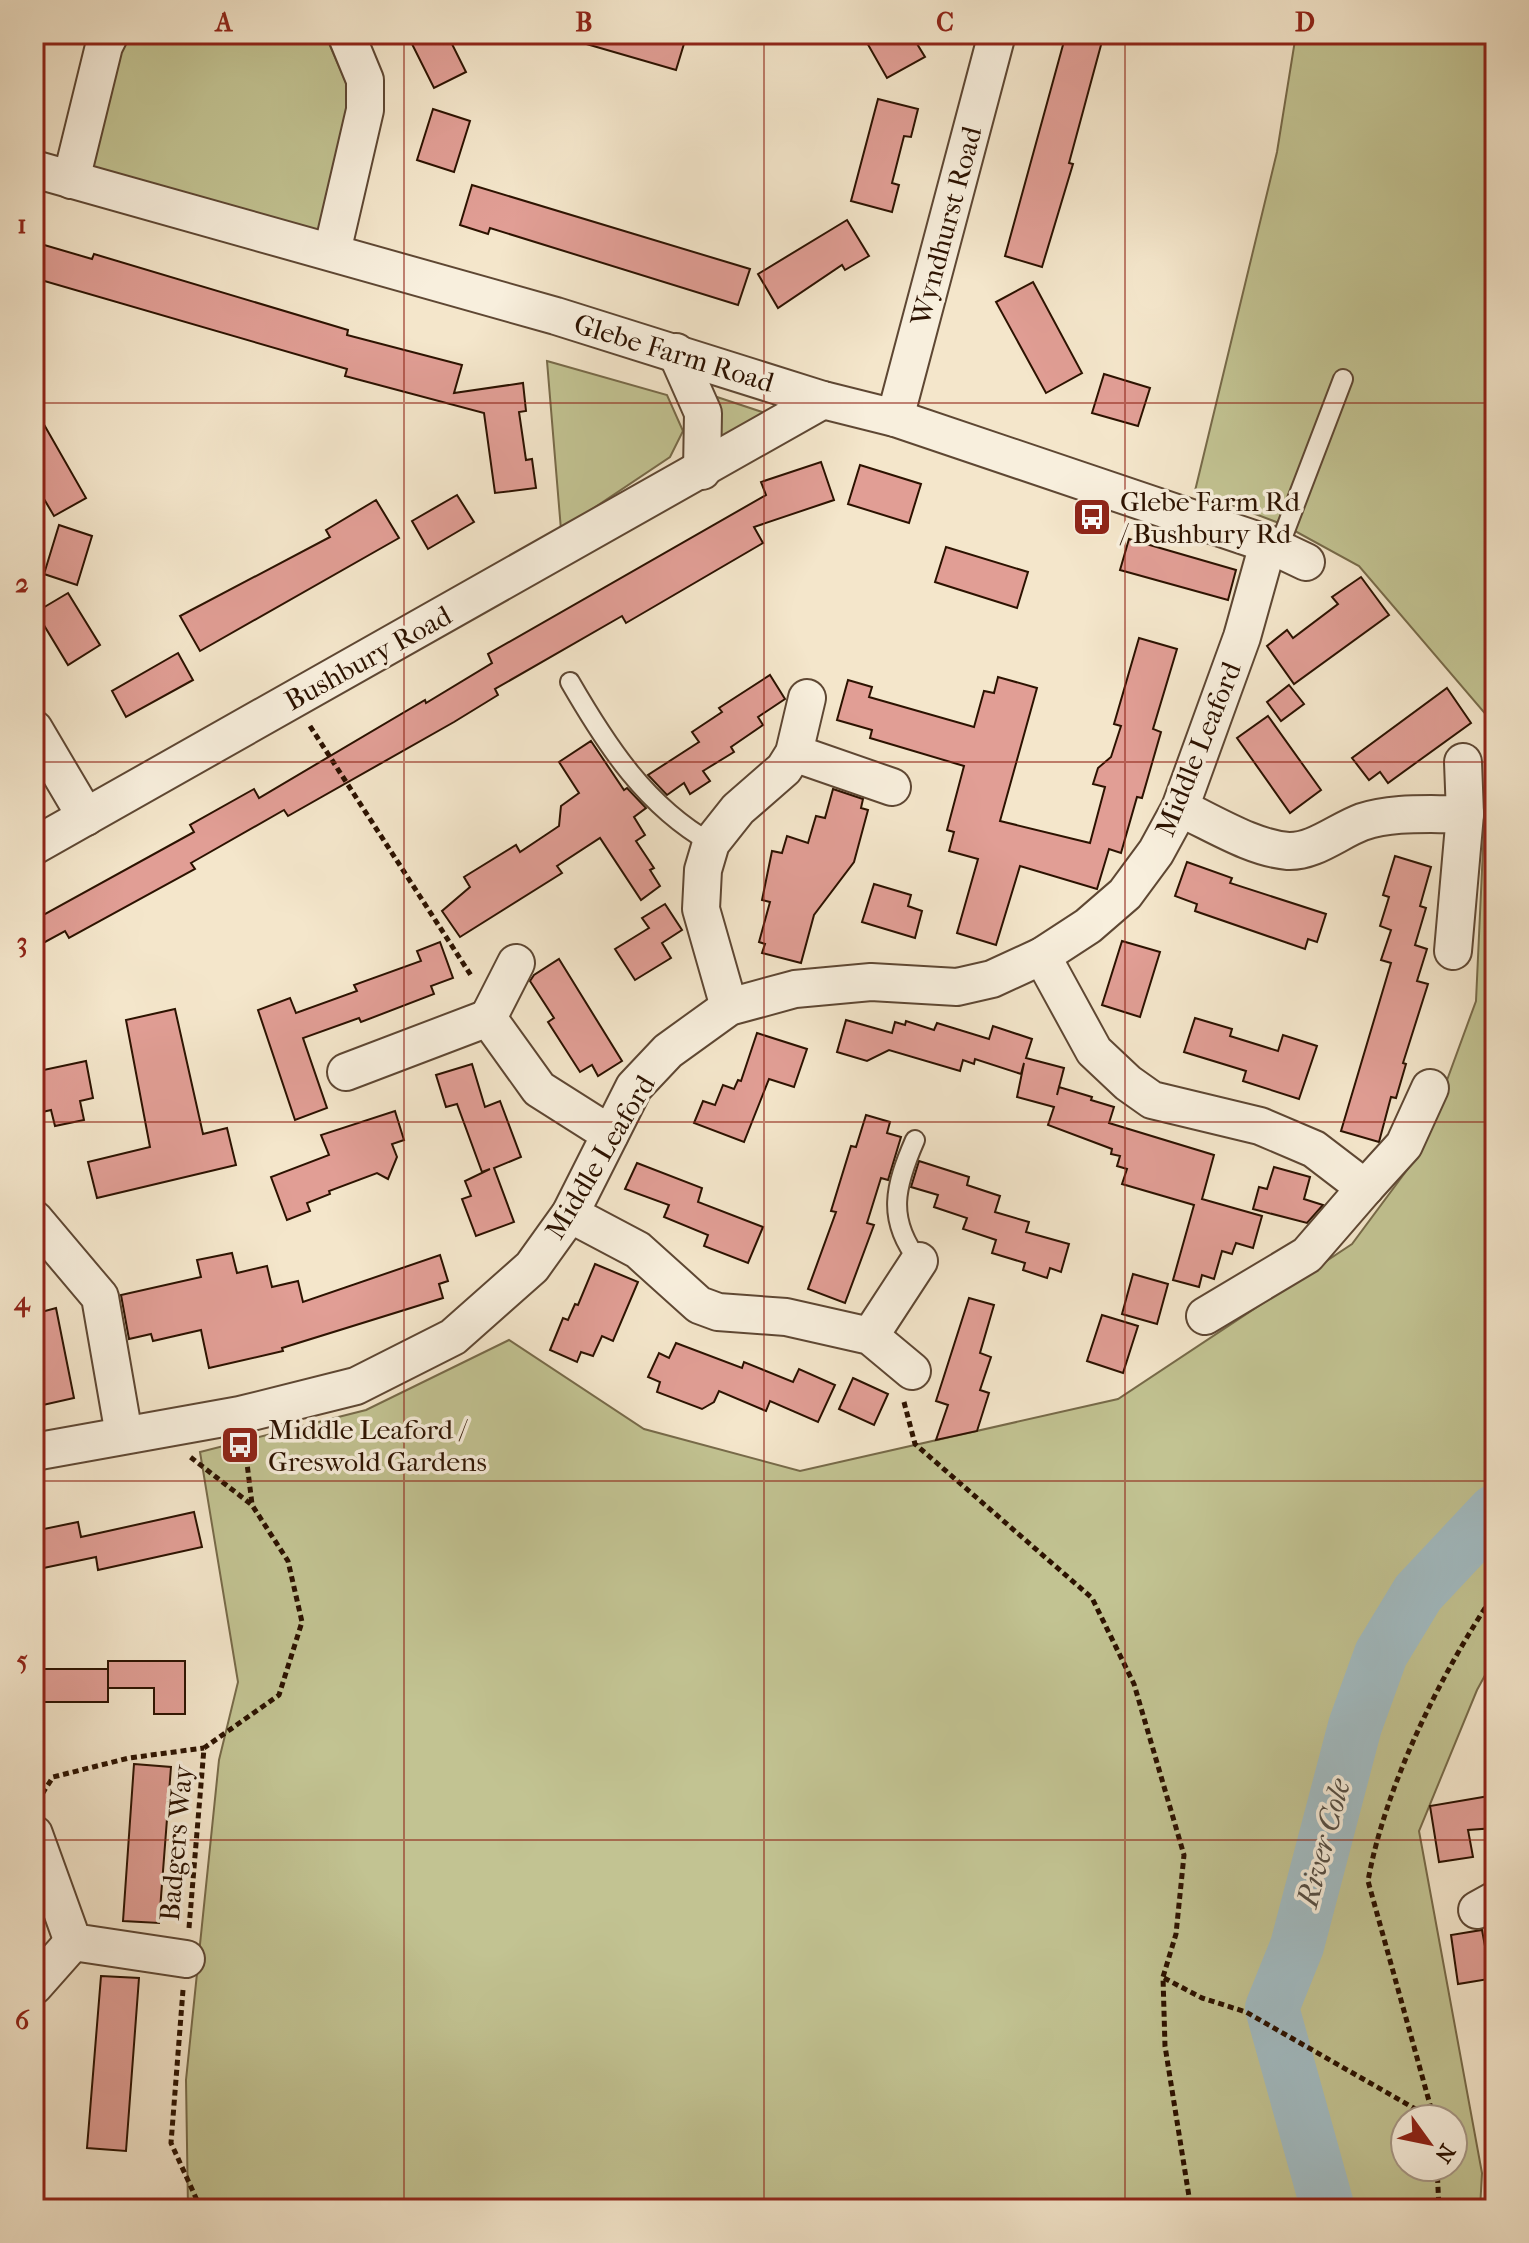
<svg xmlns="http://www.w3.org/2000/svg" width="1529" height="2243" font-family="'IM FELL French Canon',serif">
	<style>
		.green { fill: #c2c392; stroke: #776a49; stroke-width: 2; fill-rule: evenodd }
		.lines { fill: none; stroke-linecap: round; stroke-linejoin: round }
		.river { stroke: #a2bcc3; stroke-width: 54 }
		.building { fill: #e19e95; stroke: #2c1200; stroke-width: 2 }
		.service-casing { stroke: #5e4733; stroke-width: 22 }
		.minor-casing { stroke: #5e4733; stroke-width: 40 }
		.path { stroke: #2c1200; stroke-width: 5; stroke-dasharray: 6 4; stroke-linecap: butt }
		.service { stroke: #f8efdd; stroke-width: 18 }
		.minor { stroke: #f8efdd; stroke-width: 36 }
		.grid { fill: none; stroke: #8f2418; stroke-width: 2; stroke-opacity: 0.55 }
		.labels { text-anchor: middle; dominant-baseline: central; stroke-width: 7; stroke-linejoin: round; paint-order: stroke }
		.street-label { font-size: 28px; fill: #2c1200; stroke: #f8efdd }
		.poi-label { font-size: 28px; fill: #2c1200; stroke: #f8efdd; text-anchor: start }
		.water-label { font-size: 30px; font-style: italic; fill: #554e44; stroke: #f8efdd }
		.neatline { fill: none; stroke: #8f2418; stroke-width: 3 }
		.grid-label { font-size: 26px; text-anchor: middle; font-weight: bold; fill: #8f2418 }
	</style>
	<rect width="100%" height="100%" fill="#f4e6cb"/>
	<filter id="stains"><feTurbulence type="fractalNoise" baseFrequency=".0025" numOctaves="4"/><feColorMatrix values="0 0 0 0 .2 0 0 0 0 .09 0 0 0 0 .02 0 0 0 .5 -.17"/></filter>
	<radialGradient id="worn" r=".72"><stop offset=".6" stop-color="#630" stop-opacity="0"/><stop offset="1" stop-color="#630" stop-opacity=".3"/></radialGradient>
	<g class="green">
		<polygon points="125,34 325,34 348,87 348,113 319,241 84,176"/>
		<path d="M1296 34H1495V1657L1477 1690 1419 1831 1482 2173 1480 2209H188L186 2080 219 1760 238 1682 200 1452 366 1410 509 1340 644 1429 800 1471 1118 1399 1352 1244 1421 1151 1476 1001 1489 718 1359 566 1284 525 1195 491 1277 152ZM1405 2119H1453V2167H1405Z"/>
		<polygon points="547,361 667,395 683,431 670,457 561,530"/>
		<polygon points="717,397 768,414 720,439"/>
	</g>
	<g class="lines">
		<polyline class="river" points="1328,2209 1272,2008 1297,1946 1355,1726 1381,1654 1418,1593 1495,1511"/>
	</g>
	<g class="building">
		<polygon points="407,34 447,34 466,72 434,88"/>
		<polygon points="577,34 687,34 676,70 576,41"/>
		<polygon points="862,34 911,34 925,57 887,78"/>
		<polygon points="1066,34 1104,34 1069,163 1073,164 1042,267 1005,256"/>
		<polygon points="878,99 918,109 911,137 904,136 892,183 899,185 892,212 851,201"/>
		<polygon points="433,109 470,121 454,172 417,160"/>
		<polygon points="472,185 750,269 738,305 490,228 488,234 460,225"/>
		<polygon points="847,220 869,256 845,270 842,265 778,308 758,274"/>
		<polygon points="34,242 92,259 94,254 348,330 347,335 462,365 454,393 523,383 526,411 519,412 526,460 532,459 536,488 495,493 484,413 345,376 347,369 34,278"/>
		<polygon points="1033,282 1082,373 1046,393 996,302"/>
		<polygon points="1104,374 1150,388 1138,426 1092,413"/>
		<polygon points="34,407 86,498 54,516 34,482"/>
		<polygon points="821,462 834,500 754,527 763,543 626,623 622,616 495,689 498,695 454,722 288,816 284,810 191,863 195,869 69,938 65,931 34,948 34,920 194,832 190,825 254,789 259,798 425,700 426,703 492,663 488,654 766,495 761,482"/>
		<polygon points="860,465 921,484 909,523 848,504"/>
		<polygon points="457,495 474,522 428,549 412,521"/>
		<polygon points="376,500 399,538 200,651 180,616 330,537 326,530"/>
		<polygon points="59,525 92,536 77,585 44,574"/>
		<polygon points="1129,539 1236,570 1228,600 1120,570"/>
		<polygon points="946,547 1028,572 1017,608 935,582"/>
		<polygon points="1361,577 1389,615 1294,684 1267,646 1287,630 1293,638 1338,604 1332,597"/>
		<polygon points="68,593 100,645 68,665 36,612"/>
		<polygon points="1139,638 1177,649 1153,729 1161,732 1142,798 1137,797 1121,853 1109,849 1097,889 1020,866 996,945 957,933 978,859 949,851 954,832 947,830 964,766 870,738 872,730 837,720 848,680 872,687 869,697 974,727 984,691 994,693 998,677 1037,688 1000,821 1090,843 1105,787 1093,784 1098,768 1111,757 1121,726 1114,724"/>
		<polygon points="178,653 193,680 126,717 112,691"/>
		<polygon points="770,675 785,699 758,717 763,725 731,747 734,752 703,771 710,781 690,794 684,783 667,795 648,775 699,742 692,732 722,712 719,708"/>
		<polygon points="1289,685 1304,704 1281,721 1267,702"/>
		<polygon points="1447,688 1471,723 1388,783 1380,772 1369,780 1352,758"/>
		<polygon points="1268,716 1321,790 1290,813 1237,738"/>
		<polygon points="591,741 624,790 627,788 646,808 634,817 645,835 636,841 654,868 650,870 660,886 641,900 600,838 557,866 562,873 460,937 442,911 470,887 464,877 516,845 520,852 559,826 561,806 579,793 559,762"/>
		<polygon points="833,789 863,799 861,808 868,810 854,862 814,915 801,963 762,953 765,944 759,942 770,902 762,900 772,851 782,853 787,836 808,843 816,816 825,818"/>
		<polygon points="1395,856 1431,867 1420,906 1426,908 1415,945 1427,949 1417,981 1428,984 1403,1063 1406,1064 1396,1098 1391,1097 1379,1142 1341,1131 1391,963 1381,960 1391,930 1380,926 1389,897 1383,895"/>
		<polygon points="1187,862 1232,878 1230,883 1326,914 1317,942 1308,939 1305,949 1195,911 1197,904 1175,896"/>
		<polygon points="874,884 911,895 908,906 922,911 915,938 862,922"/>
		<polygon points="665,904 682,930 662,943 671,958 635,980 615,949 649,928 642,918"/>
		<polygon points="1122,941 1160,952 1140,1017 1102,1005"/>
		<polygon points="440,942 453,978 431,986 434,994 361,1022 359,1018 303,1038 327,1108 295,1120 258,1010 290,998 296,1013 357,991 354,985 421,961 417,951"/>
		<polygon points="559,959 622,1061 598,1076 592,1065 580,1072 548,1022 554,1018 530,981 534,975"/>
		<polygon points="175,1009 203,1134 227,1128 236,1165 97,1198 88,1162 150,1147 126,1020"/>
		<polygon points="1195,1018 1232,1029 1230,1036 1278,1051 1283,1035 1317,1046 1299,1099 1243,1081 1246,1071 1184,1052"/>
		<polygon points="846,1020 892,1033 895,1022 905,1025 906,1021 934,1030 937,1023 989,1039 993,1026 1032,1039 1026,1058 1064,1068 1057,1095 1059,1087 1092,1097 1091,1100 1114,1107 1109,1123 1214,1155 1202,1199 1262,1216 1253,1248 1236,1243 1232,1254 1222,1251 1214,1279 1202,1275 1199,1287 1173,1280 1194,1205 1122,1184 1127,1169 1117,1166 1120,1156 1111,1154 1112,1149 1048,1125 1054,1107 1017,1097 1024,1063 1021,1074 975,1059 974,1064 963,1060 960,1071 889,1050 867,1061 837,1052"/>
		<polygon points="757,1033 807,1049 794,1087 769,1079 744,1142 694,1123 703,1101 715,1105 723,1085 734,1089 738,1080 741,1081"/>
		<polygon points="86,1061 93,1098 80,1101 84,1120 55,1126 51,1110 34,1114 34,1072"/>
		<polygon points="472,1064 485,1107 500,1101 521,1157 494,1168 514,1222 476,1236 462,1199 471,1196 465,1181 490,1169 482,1172 457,1104 446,1107 436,1075"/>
		<polygon points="395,1111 404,1140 392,1144 397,1157 388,1179 377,1173 329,1191 330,1194 307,1203 310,1211 287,1220 271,1177 329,1155 321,1135"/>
		<polygon points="866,1115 890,1122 887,1133 901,1137 888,1180 881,1178 867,1223 874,1225 845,1303 808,1289 836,1212 831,1211 851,1146 856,1147"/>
		<polygon points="919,1161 969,1177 967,1185 1000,1196 995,1212 1029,1222 1026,1232 1069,1244 1061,1272 1050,1268 1047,1278 1023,1270 1025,1263 992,1253 996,1240 963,1229 967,1218 934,1207 938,1195 911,1187"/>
		<polygon points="637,1163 702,1188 698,1202 763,1227 748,1263 704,1246 708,1235 664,1217 669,1205 625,1189"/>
		<polygon points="1274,1167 1310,1177 1304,1199 1323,1205 1307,1223 1253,1209 1259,1187 1267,1189"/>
		<polygon points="232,1253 237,1273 267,1266 272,1287 298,1281 303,1302 440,1255 448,1281 439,1284 443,1298 282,1348 283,1351 209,1368 201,1330 153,1341 151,1334 129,1339 121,1295 201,1277 197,1260"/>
		<polygon points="595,1264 638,1282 613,1341 602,1336 593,1356 581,1352 577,1362 550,1350 563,1318 568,1320 575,1304 578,1305"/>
		<polygon points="1133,1274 1168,1284 1157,1324 1122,1314"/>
		<polygon points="969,1298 994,1305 980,1353 991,1357 980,1390 989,1393 977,1431 936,1440 948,1405 936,1401"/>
		<polygon points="56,1308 74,1398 34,1407 34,1314"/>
		<polygon points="1102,1315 1138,1326 1123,1373 1087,1361"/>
		<polygon points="676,1343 742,1368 744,1362 793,1382 799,1369 835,1385 818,1422 770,1401 766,1411 719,1391 714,1402 702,1409 657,1392 660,1382 648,1377 659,1353 669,1358"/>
		<polygon points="853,1378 888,1394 874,1425 839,1409"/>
		<polygon points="194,1512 202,1547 98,1570 96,1557 34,1570 34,1531 78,1522 81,1537"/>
		<polygon points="108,1661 185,1661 185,1714 154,1714 154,1688 108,1688"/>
		<rect x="34" y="1669" width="74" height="33"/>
		<polygon points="134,1764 171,1767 159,1923 123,1921"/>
		<polygon points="1495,1795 1495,1828 1468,1830 1473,1857 1439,1862 1430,1806"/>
		<polygon points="1482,1930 1485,1946 1495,1944 1495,1978 1458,1984 1451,1935"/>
		<polygon points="101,1976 139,1978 126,2151 87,2148"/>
	</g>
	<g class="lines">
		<g class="service-casing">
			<g id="service">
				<polyline points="1278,549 1343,379"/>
				<path d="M570 682C607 746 646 806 711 843"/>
				<path d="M915 1140C895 1186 886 1219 919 1261"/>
			</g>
		</g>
		<g class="minor-casing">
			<g id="minor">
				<polyline points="34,169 556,316 823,400 895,418 1268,544 1306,562"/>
				<polyline points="71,180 104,46 110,34"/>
				<polyline points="332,252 365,110 365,80 346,34"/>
				<polyline points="676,352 703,413 702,471"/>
				<polyline points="895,418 997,34"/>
				<polyline points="34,729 86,817"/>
				<polyline points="794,753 892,787"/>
				<path d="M1180 808C1213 823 1252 848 1288 851 1314 852 1338 831 1362 822 1394 811 1432 815 1465 814"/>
				<polyline points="34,846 823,400"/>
				<polyline points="1453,951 1465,814 1463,762"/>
				<polyline points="1042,956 1094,1051 1128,1083 1152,1100 1260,1126 1314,1149 1365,1188 1307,1255 1205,1316"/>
				<polyline points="729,1007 701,909 703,870 711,843 738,809 784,769 794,753 807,698"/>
				<polyline points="488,1018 516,963"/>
				<polyline points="346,1072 488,1018 539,1089 610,1134"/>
				<polyline points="1365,1188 1404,1145 1430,1088"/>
				<polyline points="570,1214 638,1250 699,1305 718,1312 786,1317 870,1336 912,1371"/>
				<polyline points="34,1219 100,1297 124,1435"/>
				<polyline points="870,1336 919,1261"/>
				<polyline points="34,1452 240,1415 356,1386 453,1337 532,1267 570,1214 634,1087 668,1051 729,1007 795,989 871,982 957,987 992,979 1042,956 1088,926 1125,894 1156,852 1180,808 1242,637 1268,544"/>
				<polyline points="34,1834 73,1942 186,1959"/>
				<polyline points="1477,1910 1495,1900"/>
				<polyline points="34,1986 73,1942"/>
			</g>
		</g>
		<g class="path">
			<polyline points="310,726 472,977"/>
			<polyline points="904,1402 915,1444 1092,1598 1134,1684 1184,1855 1176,1934 1163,1977 1165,2046 1191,2209"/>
			<polyline points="245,1447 252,1504"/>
			<polyline points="37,1802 53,1777 129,1758 204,1748"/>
			<polyline points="189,1928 204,1748 279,1695 302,1622 288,1561 252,1505 189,1456"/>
			<polyline points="1164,1978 1202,1998 1246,2012 1433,2119"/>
			<polyline points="183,1990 171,2143 201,2209"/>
			<path d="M1434 2119 1368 1881C1385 1786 1441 1673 1495 1593"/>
			<polyline points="1437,2167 1439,2209"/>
		</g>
		<use href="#service" class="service"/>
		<use href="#minor" class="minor"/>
	</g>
	<path class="grid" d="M404 34V2209M764 34V2209M1125 34V2209M34 403H1495M34 762H1495M34 1122H1495M34 1481H1495M34 1840H1495"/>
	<defs>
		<g id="bus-square" transform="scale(2)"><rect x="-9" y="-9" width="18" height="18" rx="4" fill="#8f2418" stroke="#f8efdd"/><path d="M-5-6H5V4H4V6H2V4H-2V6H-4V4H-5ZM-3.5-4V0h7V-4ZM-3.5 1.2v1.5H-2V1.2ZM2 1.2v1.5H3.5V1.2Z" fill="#fff"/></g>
	</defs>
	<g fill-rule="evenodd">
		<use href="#bus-square" x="1092" y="517"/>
		<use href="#bus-square" x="240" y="1445"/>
	</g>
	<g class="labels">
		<g class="street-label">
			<text transform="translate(946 226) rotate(-75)">Wyndhurst Road</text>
			<text transform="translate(674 353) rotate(17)">Glebe Farm Road</text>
			<text transform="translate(368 658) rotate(-29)">Bushbury Road</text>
			<text transform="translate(1198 749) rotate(-68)">Middle Leaford</text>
			<text transform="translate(600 1157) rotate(-59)">Middle Leaford</text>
			<text transform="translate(176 1843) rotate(-85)">Badgers Way</text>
		</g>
		<g class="poi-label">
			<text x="1120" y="501">Glebe Farm Rd<tspan x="1120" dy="32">/ Bushbury Rd</tspan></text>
			<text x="268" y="1429">Middle Leaford /<tspan x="268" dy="32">Greswold Gardens</tspan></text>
		</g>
		<g class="water-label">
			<text transform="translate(1324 1843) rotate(-75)">River Cole</text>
		</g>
	</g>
	<rect width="1529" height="2243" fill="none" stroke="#f4e6cb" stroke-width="88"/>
	<g transform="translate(1429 2143) rotate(123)"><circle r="38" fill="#f8efdd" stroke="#a69785" stroke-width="2"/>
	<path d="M0-6L14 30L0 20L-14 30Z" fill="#8f2418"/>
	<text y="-12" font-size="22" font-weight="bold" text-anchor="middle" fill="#2c1200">N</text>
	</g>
	<rect x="44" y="44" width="1441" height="2155" class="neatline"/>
	<g class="grid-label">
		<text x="224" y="31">A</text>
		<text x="584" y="31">B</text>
		<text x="945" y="31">C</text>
		<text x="1305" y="31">D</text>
		<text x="22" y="233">1</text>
		<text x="22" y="592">2</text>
		<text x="22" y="951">3</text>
		<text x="22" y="1310">4</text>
		<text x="22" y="1669">5</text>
		<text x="22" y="2029">6</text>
	</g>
	<rect width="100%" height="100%" filter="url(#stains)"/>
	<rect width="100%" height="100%" fill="url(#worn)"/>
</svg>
